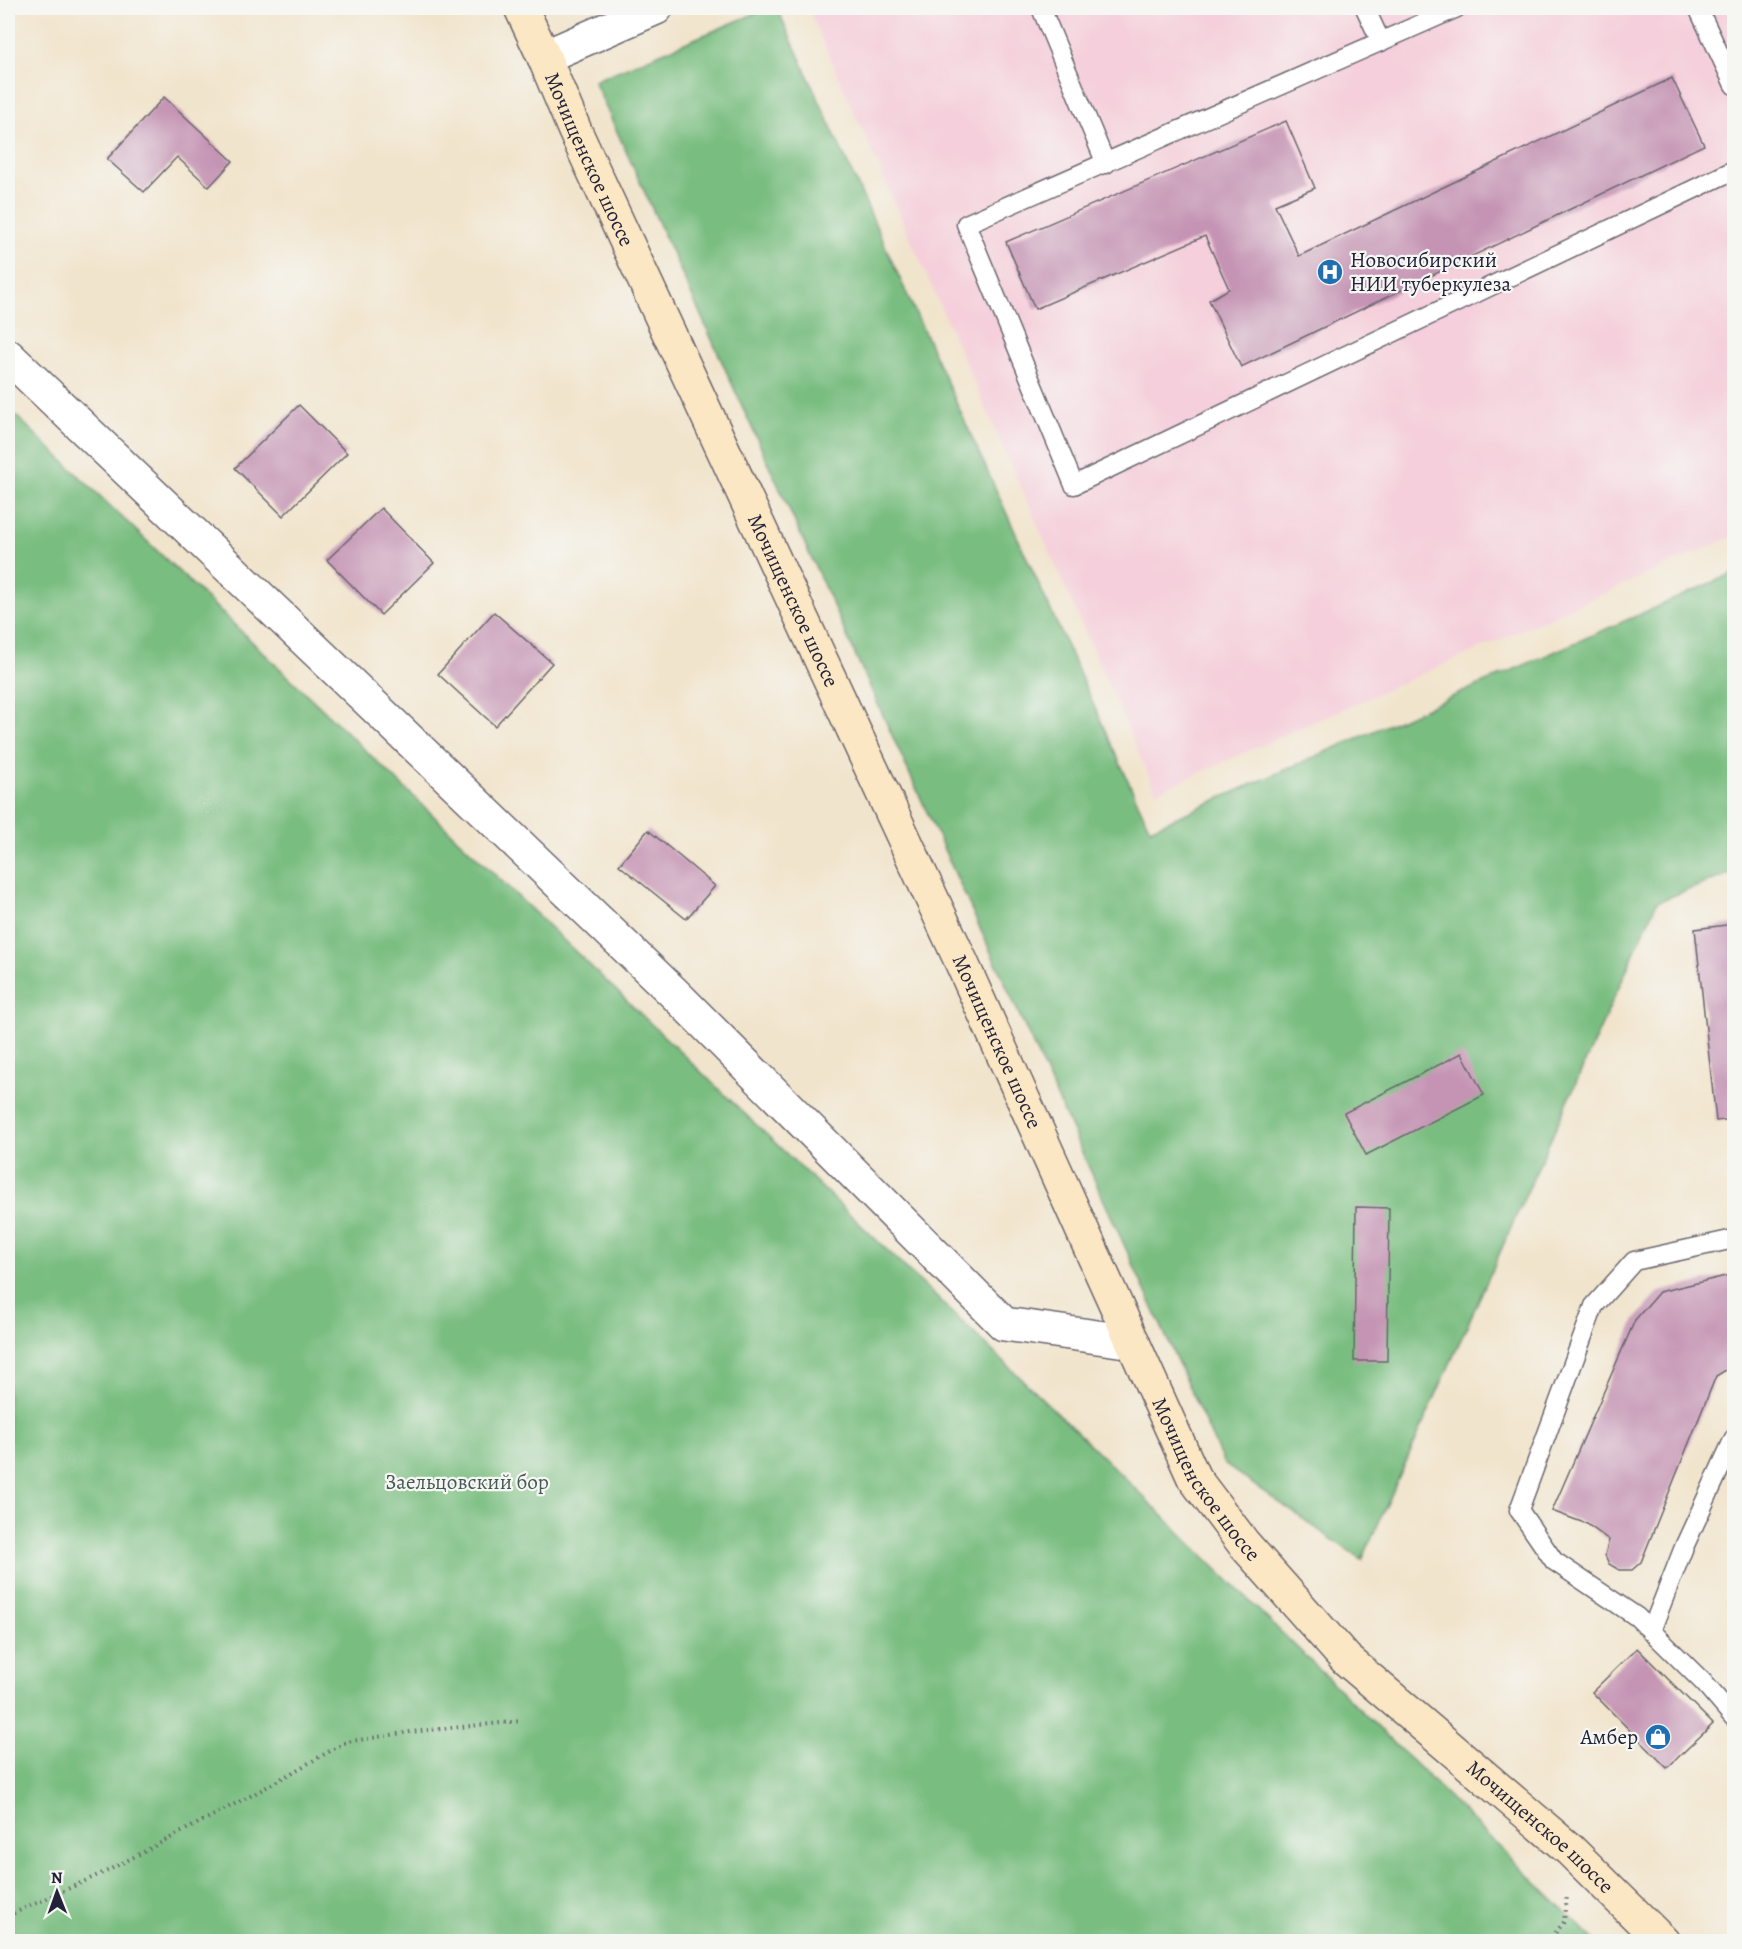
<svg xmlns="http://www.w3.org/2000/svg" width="1742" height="1949" font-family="Alegreya,serif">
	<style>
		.built { fill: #f5cfdb }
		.forest { fill: #79bd80; stroke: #4e705e; stroke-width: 1.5 }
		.building { fill: #c594b4 }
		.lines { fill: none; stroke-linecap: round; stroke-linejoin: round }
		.lane-casing { stroke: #6a666e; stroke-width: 21 }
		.street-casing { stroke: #6a666e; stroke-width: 36 }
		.secondary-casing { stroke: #6a666e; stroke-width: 36 }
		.path { stroke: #6a666e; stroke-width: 4; stroke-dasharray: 1.5 4.5; stroke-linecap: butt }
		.lane { stroke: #fff; stroke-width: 18 }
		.street { stroke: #fff; stroke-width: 33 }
		.secondary { stroke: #fbe7c3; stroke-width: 33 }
		.labels { text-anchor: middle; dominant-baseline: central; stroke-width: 4.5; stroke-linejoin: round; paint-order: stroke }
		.street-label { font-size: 21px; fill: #22223b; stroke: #f6f6f2 }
		.poi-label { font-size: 21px; fill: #22223b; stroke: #f6f6f2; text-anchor: start }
		.park-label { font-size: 21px; fill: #455a57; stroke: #f6f6f2 }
	</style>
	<rect width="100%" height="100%" fill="#f6f6f2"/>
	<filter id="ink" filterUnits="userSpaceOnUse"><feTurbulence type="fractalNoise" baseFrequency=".0167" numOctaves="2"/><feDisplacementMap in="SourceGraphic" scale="12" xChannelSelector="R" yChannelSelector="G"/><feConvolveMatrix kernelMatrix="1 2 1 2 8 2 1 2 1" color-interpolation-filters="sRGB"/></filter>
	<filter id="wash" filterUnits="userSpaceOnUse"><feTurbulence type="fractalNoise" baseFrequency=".008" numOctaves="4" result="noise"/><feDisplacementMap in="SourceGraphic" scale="24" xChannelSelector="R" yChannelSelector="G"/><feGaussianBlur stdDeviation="1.35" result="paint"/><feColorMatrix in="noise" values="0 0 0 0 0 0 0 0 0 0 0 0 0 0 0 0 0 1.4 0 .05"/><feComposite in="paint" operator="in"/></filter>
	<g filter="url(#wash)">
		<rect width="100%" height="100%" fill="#f1e4cc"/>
		<polygon class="built" points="808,8 1734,8 1734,536 1156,792"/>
		<g class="forest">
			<polygon points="768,8 777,8 1150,829 1734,573 1734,872 1657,902 1362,1560 1224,1464 594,81"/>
			<polygon points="8,408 1102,1456 1595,1941 8,1941"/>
		</g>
		<g id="blocks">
			<g class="building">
				<polygon points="1672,78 1704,145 1241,367 1209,300 1229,289 1205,236 1035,309 1006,242 1286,121 1315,188 1275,205 1299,256"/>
				<polygon points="164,97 233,161 209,187 177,157 144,192 107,159"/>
				<polygon points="299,405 347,453 283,516 235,468"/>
				<polygon points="381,508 434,563 381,615 327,560"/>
				<polygon points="494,612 552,663 495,726 438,674"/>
				<polygon points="648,830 715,886 686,919 619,865"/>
				<polygon points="1734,924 1734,1119 1716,1121 1695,929"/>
				<polygon points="1462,1053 1484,1095 1366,1155 1344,1113"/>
				<polygon points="1356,1207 1389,1208 1387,1361 1354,1361"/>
				<polygon points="1734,1274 1734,1365 1716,1376 1641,1562 1632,1570 1619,1570 1609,1564 1605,1555 1609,1540 1587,1524 1552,1511 1635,1320 1659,1292"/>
				<polygon points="1637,1648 1713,1724 1667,1768 1592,1692"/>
			</g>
		</g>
	</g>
	<g filter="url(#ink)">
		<use href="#blocks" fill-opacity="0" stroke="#6a666e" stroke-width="1.5"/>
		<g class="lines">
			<g class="lane-casing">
				<g id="lane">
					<polyline points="1041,8 1106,164"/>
					<polyline points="1365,8 1381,42"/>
					<polyline points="1457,8 966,224 1074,485 1734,170"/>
					<polyline points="1698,8 1734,85"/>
					<polyline points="1734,1239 1634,1261 1594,1306 1519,1510 1554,1561 1637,1617 1704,1683 1734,1718"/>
					<polyline points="1651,1631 1684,1547 1734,1438"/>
				</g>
			</g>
			<g class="street-casing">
				<g id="street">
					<polyline points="544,57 656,8"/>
					<polyline points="8,356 676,995 1004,1324 1133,1342"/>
				</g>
			</g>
			<g class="secondary-casing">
				<g id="secondary">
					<path id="s1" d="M521 8 544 57 575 131 960 959 1194 1478 1244 1544 1346 1659 1570 1850 1663 1942"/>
				</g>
			</g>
			<g class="path">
				<polyline points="8,1916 107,1871 254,1794 346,1742 410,1732 521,1721"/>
				<polyline points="1548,1942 1564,1922 1566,1894"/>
			</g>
			<use href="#lane" class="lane"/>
			<use href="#street" class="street"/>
			<use href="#secondary" class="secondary"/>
		</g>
	</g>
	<defs>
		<g id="hospital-disc" transform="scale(1.35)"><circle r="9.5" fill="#1f6fb2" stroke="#f6f6f2"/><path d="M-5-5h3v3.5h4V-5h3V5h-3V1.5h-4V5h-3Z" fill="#fff"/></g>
		<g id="shop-disc" transform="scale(1.35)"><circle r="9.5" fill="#1f6fb2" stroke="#f6f6f2"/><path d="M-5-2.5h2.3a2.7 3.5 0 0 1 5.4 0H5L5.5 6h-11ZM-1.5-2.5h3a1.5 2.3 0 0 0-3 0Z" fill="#fff"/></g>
	</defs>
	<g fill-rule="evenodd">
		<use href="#hospital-disc" x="1330" y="272"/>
		<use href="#shop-disc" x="1658" y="1737"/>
	</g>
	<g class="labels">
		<g class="street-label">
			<text stroke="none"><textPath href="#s1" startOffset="166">Мочищенское шоссе</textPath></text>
			<text stroke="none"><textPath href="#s1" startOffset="652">Мочищенское шоссе</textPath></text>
			<text stroke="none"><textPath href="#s1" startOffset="1138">Мочищенское шоссе</textPath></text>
			<text stroke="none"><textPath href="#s1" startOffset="1624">Мочищенское шоссе</textPath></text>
			<text stroke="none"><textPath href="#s1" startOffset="2110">Мочищенское шоссе</textPath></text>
		</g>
		<g class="poi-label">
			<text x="1350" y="260">Новосибирский<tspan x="1350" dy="24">НИИ туберкулеза</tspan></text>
			<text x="1638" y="1737" text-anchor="end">Амбер</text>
		</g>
		<g class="park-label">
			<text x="467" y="1482">Заельцовский бор</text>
		</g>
	</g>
	<rect width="1742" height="1949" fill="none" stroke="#f6f6f2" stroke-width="30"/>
	<g transform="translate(57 1892) rotate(359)" stroke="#f6f6f2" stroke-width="4.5" paint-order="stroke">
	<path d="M0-4.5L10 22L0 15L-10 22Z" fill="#22223b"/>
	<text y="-9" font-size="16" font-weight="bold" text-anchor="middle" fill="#22223b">N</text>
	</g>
</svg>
